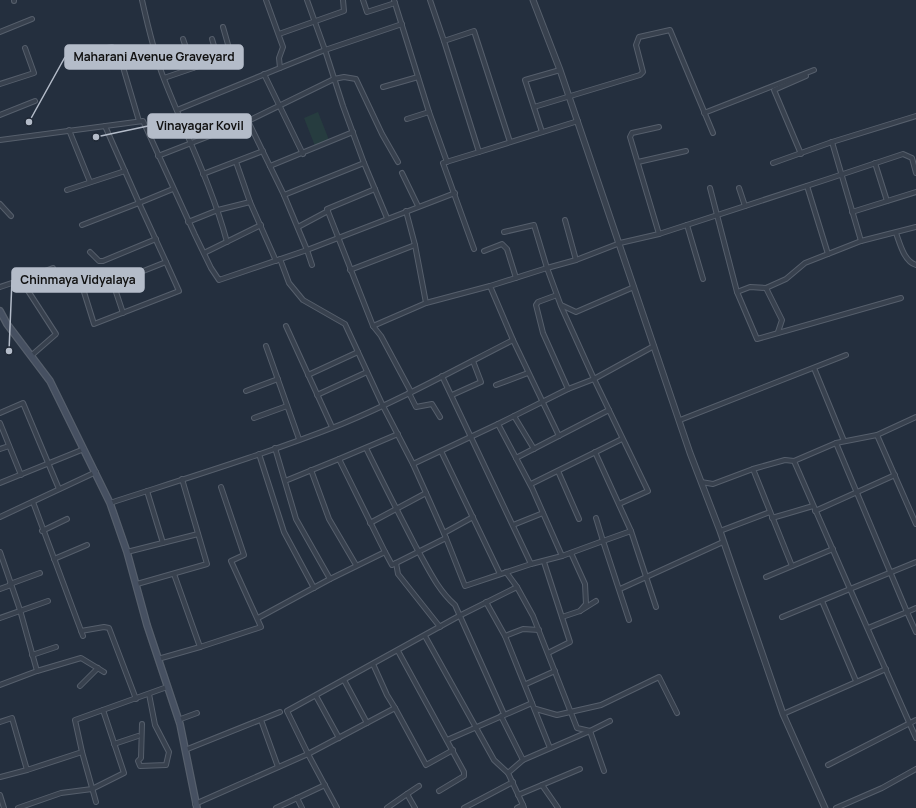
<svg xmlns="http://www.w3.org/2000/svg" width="916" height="808" font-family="Manrope,sans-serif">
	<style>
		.green { fill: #263c3f }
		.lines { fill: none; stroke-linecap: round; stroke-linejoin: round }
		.minor-casing { stroke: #565f6c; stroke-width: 6 }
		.tertiary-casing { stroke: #565f6c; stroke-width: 7 }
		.secondary-casing { stroke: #565f6c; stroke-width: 8 }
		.minor { stroke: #38414e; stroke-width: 4 }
		.tertiary { stroke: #38414e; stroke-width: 5 }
		.secondary { stroke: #465061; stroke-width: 5.5 }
		.leader { fill: none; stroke: #b4bcc9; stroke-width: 1.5 }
		.callout-dot { fill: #b4bcc9; stroke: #1d2633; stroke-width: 1.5 }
		.callout { fill: #b4bcc9; stroke: #b4bcc9; stroke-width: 1.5 }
		.callout-label { font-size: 12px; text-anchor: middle; font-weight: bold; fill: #111 }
	</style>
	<rect width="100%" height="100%" fill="#242f3e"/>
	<polygon class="green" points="318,112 329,140 315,146 304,118"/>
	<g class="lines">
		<g class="minor-casing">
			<g id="minor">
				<polyline points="14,0 14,1"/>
				<path d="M142 0C148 27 154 53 164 79 185 133 212 186 227 242"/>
				<polyline points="363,0 367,12 395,3"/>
				<polyline points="394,0 429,112 447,162"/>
				<polyline points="430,0 444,41"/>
				<polyline points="0,32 32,19"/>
				<polyline points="279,34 344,11 343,0"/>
				<polyline points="183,39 193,68"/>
				<polyline points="212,39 218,59"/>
				<polyline points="84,53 112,47 115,57 120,57 139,121"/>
				<polyline points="280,68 325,50 307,0"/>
				<polyline points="264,74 303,154"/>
				<polyline points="164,78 231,55 223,27"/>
				<polyline points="0,84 34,73 25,48"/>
				<polyline points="383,87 418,77"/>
				<polyline points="534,107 640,75 643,72 636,45 639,37 670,30 713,133"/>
				<polyline points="177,110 280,68 279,58 283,47 266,0"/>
				<polyline points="704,113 814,70"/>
				<polyline points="0,115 35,101"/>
				<polyline points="407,119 429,112"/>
				<polyline points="248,121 284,195"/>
				<polyline points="105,126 139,203 173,189"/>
				<polyline points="69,130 90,182"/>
				<polyline points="542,132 525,80 560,70"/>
				<polyline points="0,140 143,121 195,235 211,268 219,280 307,250 284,195 364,163 343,106 325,50 402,24"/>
				<polyline points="832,142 861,241"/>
				<polyline points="479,152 578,121"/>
				<polyline points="801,154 774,90 806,76"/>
				<polyline points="158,156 248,121 334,79 344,77 356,79 382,134 398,162"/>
				<polyline points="236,162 250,202 276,261"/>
				<polyline points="638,162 686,151"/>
				<polyline points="364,163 387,218"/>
				<polyline points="773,163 832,142 916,116"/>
				<polyline points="875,163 887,201"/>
				<polyline points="270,166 353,132"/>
				<polyline points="402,173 418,206"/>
				<polyline points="203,174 263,151"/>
				<polyline points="807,186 828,254 861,241 916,227"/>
				<polyline points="710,188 737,292 757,339 901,298"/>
				<polyline points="739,188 745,206"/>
				<polyline points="375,189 327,209 373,326 381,336 411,392"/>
				<polyline points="67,190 125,171"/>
				<polyline points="0,204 11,216"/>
				<polyline points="852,212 916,192"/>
				<polyline points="565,220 576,260"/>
				<polyline points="188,222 218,210 250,202"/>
				<polyline points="82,225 139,203 166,262 113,283 123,313"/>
				<polyline points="687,225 703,279"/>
				<polyline points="298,227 328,211"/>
				<polyline points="504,232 534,225 547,268 490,286 513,340"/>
				<path d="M896 233C900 244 904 261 916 265"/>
				<polyline points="659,234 630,137 632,133 659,127"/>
				<polyline points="474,249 443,163 479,152 444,41 474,31 510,142"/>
				<polyline points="484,251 502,244 507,249 516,278"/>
				<polyline points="90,252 99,261 103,261 156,239"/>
				<polyline points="204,253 261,225"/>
				<polyline points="280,259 289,283 303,300 345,324 383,406 413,464 498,424"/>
				<polyline points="312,265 307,250 455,193"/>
				<polyline points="350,270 415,245"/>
				<polyline points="0,287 21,280"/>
				<polyline points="766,288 782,320 778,332"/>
				<polyline points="84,292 94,324 179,291 166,262"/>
				<polyline points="737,292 750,287 766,288 786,279 805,263 828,254"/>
				<polyline points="557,295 538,302 536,305 543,333 568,389 594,379 561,306 547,268 576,260 620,243 659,234 828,179 903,154 912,158 916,173"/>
				<polyline points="426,303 490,286"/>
				<polyline points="561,305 576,312 634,287"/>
				<polyline points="286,326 332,427"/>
				<polyline points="373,326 426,303 415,245 406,211"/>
				<polyline points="266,346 299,439"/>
				<polyline points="32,355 56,334 21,280 53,268"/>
				<polyline points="814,368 844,441"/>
				<polyline points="308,375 358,352"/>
				<polyline points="442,376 531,564 562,556 603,541 596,518"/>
				<polyline points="496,385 528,373"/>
				<polyline points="246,391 278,379"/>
				<polyline points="409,393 416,407 432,404 440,417"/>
				<polyline points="317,395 367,372"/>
				<polyline points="452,395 481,382 473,361"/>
				<polyline points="0,413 23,403 59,489"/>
				<polyline points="514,416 534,449"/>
				<polyline points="254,418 287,406"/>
				<polyline points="680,420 846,355"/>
				<polyline points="0,423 21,475"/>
				<polyline points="877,435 916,524"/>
				<polyline points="836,443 907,612 916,608"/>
				<polyline points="275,448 296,519 330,579 385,552 339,459 285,481"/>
				<path d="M366 448C382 481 399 514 416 547 428 568 437 589 455 605L504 714"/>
				<polyline points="0,449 9,446"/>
				<polyline points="441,451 500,574"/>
				<polyline points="595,452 631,531 656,607"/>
				<polyline points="259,454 284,532 314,588"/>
				<polyline points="516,458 609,410"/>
				<polyline points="339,459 398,434"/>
				<polyline points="794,461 836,443 877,435 916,417"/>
				<polyline points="311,470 329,519 356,565"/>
				<polyline points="558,471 579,519"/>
				<polyline points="701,482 713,484 753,469"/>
				<polyline points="0,483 84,449"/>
				<polyline points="531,484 622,439"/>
				<polyline points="147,491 163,543"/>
				<polyline points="33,502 83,636"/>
				<path d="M110 503C187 478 266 454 342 424 400 400 456 369 513 340L559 436"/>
				<polyline points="619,504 648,491 594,379 654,346"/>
				<polyline points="815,511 895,475"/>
				<polyline points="0,517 96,472"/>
				<polyline points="772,518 813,506"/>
				<polyline points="370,523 426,493 413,464"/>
				<polyline points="513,525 543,513"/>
				<polyline points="42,531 67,519"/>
				<polyline points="720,531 770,512"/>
				<polyline points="444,533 473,517"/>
				<polyline points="446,538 465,586 531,564"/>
				<polyline points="0,552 20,610 37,671 0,685"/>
				<polyline points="127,552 198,534"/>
				<polyline points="385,552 392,565 446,538 426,493"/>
				<polyline points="571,553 585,584 586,604 580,611"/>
				<polyline points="562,556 532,488 498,424 568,389"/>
				<polyline points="54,559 87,545"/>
				<polyline points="544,562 570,642 548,653"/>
				<polyline points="396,563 398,574 440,627"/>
				<polyline points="792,566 753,469 785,460 794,461 850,589 916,562"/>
				<polyline points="506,572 517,587"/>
				<polyline points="766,577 833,549"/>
				<polyline points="10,584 40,573"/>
				<polyline points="137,584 207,564 182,479"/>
				<polyline points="0,589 11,585"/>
				<polyline points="620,589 723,542"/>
				<polyline points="822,601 856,681"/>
				<polyline points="486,602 505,636 550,748"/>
				<polyline points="562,617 580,611 596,601"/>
				<polyline points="782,617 850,589 916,738"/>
				<polyline points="0,618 48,601"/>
				<polyline points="258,618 330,579"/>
				<polyline points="629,620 603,541 631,531"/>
				<polyline points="868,628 907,612 916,632"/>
				<polyline points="81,631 104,627 109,628 136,699"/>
				<polyline points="425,636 494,760 508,773"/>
				<polyline points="505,636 523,629 539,630"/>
				<polyline points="200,647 261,627 231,561 244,555 221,487"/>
				<polyline points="398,651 464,772 464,776 439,791"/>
				<polyline points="32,655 56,647"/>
				<polyline points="158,659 200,647 174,574"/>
				<polyline points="373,664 387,695 395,708"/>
				<polyline points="37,671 81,658 104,672"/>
				<polyline points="344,680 367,723"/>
				<polyline points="526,684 555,671"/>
				<polyline points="80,686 98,668"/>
				<polyline points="316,696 339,738"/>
				<polyline points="536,709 557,715 601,705 659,677 677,713"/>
				<polyline points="783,714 886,669"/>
				<polyline points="501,716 523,760 508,773 523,805"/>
				<polyline points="178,720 197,713"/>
				<polyline points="261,720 278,767"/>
				<polyline points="0,722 12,718 27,770 82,752 75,720 167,687"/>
				<polyline points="142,724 141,758 138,761 140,766 166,765 169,752 155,725 149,694"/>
				<polyline points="447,740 532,703"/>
				<polyline points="114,744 138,736"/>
				<polyline points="185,750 280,712"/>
				<polyline points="453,750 426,765 395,708 308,754 287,711 459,616 517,587 533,616 577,728 590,731 610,721"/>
				<polyline points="82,752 96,802"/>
				<polyline points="523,760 590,731 604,771"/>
				<polyline points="828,765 916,720"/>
				<polyline points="0,777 27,770"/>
				<polyline points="542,785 558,808"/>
				<polyline points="407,794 419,786"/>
				<polyline points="0,795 4,808"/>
				<polyline points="518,795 580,769"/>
				<polyline points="297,798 302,808"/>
				<polyline points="195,804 308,754 337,808"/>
				<polyline points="18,808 61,793 92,789 124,773 103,710"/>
				<polyline points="276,808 325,785"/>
				<polyline points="387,808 407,794 415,808"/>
				<polyline points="464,808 513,782"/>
				<polyline points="517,808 523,805 524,808"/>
				<polyline points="836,808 882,788 916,769"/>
			</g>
		</g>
		<g class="tertiary-casing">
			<polyline id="tertiary" points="533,0 560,70 690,453 720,531 783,714 825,808"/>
		</g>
		<g class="secondary-casing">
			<polyline id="secondary" points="0,311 7,324 50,381 110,503 127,552 147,625 180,724 197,808"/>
		</g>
		<use href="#minor" class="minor"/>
		<use href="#tertiary" class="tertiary"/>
		<use href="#secondary" class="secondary"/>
	</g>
	<path class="leader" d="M29 122L65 57M96 137L148 126M9 351L12 280"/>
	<g class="callout-dot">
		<circle cx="29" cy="122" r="4"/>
		<circle cx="96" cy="137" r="4"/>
		<circle cx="9" cy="351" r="4"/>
	</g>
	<g class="callout">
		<rect x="65" y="45" width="178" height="24" rx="4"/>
		<rect x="148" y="114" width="103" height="24" rx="4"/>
		<rect x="12" y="268" width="132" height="24" rx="4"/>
	</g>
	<g class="callout-label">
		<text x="154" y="61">Maharani Avenue Graveyard</text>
		<text x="200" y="130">Vinayagar Kovil</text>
		<text x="78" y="284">Chinmaya Vidyalaya</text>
	</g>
</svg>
